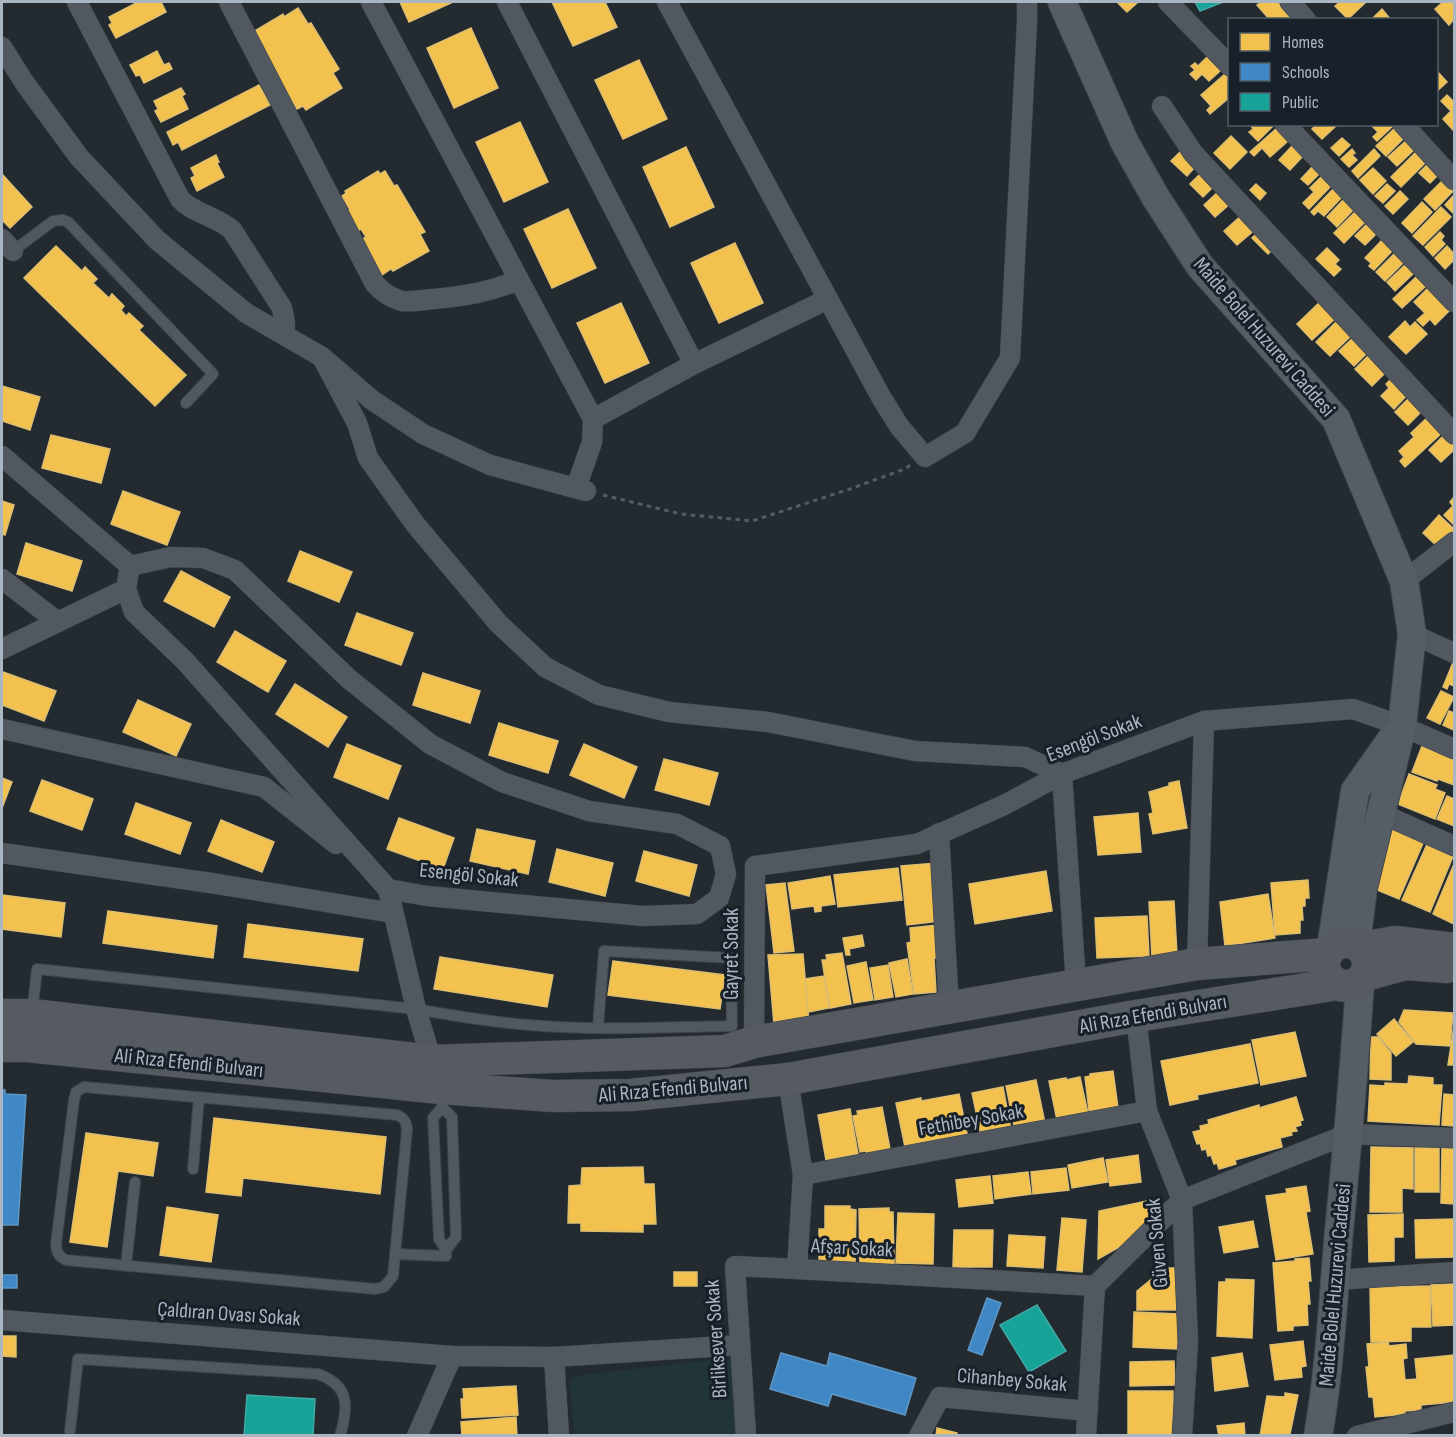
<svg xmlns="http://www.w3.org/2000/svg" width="1456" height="1437" font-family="'Sofia Sans Condensed',sans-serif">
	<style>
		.green { fill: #213536 }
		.homes { fill: #f2c14e; stroke: #ddbe71; stroke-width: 1.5 }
		.schools { fill: #3f88c5; stroke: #5f96c4; stroke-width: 1.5 }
		.public { fill: #17a398; stroke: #43a9a5; stroke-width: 1.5 }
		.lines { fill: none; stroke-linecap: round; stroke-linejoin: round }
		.lane-casing { stroke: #3f4449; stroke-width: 12 }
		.street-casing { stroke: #3f4449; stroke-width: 21 }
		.secondary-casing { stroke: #3f4449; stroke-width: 30 }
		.primary-casing { stroke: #40464d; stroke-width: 33 }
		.path { stroke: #565d62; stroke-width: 3; stroke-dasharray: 4.5 4.5; stroke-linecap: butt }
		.lane { stroke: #52585f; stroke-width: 10 }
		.street { stroke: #52585f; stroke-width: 20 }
		.secondary { stroke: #575d64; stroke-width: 28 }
		.primary { stroke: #555b61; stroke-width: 32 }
		.labels { text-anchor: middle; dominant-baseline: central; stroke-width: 6; stroke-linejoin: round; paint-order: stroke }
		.street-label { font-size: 21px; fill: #abb6c3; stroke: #18212a }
	</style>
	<rect width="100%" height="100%" fill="#232a30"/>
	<polygon class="green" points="736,1357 741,1435 575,1435 569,1383 574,1376"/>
	<g class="homes">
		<polygon points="138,2 161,2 166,12 116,38 109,25 112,23 109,17"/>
		<polygon points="400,2 453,2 409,22"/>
		<polygon points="552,2 605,2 617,27 573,46"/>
		<polygon points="1117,2 1138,2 1127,12"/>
		<polygon points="1261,2 1277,2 1294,19 1270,20 1257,5"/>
		<polygon points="1340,2 1366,2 1348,19 1335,6"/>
		<polygon points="1443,2 1454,2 1454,19 1449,25 1435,9"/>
		<polygon points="298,8 308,24 311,23 339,69 333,73 342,88 306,110 303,106 297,109 288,95 284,98 272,78 278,74 274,68 270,70 253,32 283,14 284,17"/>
		<polygon points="1382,9 1391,20 1371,20"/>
		<polygon points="471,28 498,88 454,108 427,48"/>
		<polygon points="157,51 164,65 169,63 172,69 144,83 140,75 136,76 130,65"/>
		<polygon points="1208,56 1221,70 1209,81 1202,74 1196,80 1190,74 1195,70 1191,66 1195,63 1198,66"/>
		<polygon points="639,60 667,119 623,139 595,80"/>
		<polygon points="1436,70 1447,82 1436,92"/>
		<polygon points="1225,74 1230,79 1230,97 1210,114 1207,110 1211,106 1201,95"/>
		<polygon points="259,85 270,105 182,150 178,142 173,145 167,132"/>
		<polygon points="181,88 185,94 182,96 188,109 161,122 155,111 158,109 154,101"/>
		<polygon points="1447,95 1454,102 1454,131 1443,119 1451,111 1441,101"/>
		<polygon points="520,122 548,182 504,202 476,142"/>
		<polygon points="1250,124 1273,124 1274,125 1258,141 1249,132 1253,129"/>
		<polygon points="1317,124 1338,124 1322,139 1312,129"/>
		<polygon points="1376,124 1394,125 1377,141 1373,137 1378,132 1373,127"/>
		<polygon points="1397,126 1406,136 1386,156 1376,146"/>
		<polygon points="1276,129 1288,141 1270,157 1262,148 1254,156 1250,152"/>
		<polygon points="1231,136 1247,152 1230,169 1214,153"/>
		<polygon points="1342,138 1350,145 1339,156 1331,148"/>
		<polygon points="1408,139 1416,148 1397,166 1388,157"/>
		<polygon points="1292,146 1303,156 1290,170 1279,160"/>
		<polygon points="686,147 714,207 670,227 643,167"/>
		<polygon points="1352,149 1355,153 1352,155 1357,160 1349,167 1341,159"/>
		<polygon points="1374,149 1380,156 1358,178 1352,171"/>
		<polygon points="1418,150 1428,160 1401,187 1391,177"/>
		<polygon points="1180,152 1195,167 1187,176 1171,161"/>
		<polygon points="216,155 219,162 217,163 224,177 197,191 191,178 195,176 191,168"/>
		<polygon points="1430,162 1441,172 1430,183 1419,173"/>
		<polygon points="1312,167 1319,174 1308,185 1301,179"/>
		<polygon points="1373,168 1386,181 1373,194 1360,180"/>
		<polygon points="378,171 380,174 385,171 394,186 397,185 425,232 420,234 429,251 393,271 391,269 382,275 361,240 366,237 361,229 357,232 345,212 350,210 342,196 346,193 345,191"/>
		<polygon points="1202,172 1215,185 1203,197 1190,184"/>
		<polygon points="2,174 32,207 10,228 2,220"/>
		<polygon points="1322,176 1331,186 1309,209 1303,203 1314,192 1310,188"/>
		<polygon points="1445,178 1454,187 1454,190 1435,210 1424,199"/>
		<polygon points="1256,184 1266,193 1260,200 1250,190"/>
		<polygon points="1387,184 1395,191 1383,203 1375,196"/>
		<polygon points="1334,188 1342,197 1324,216 1318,211 1314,215 1311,212"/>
		<polygon points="1220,190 1231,203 1215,217 1204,205"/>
		<polygon points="1400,191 1408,199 1393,214 1385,206"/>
		<polygon points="1454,195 1454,214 1445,205"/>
		<polygon points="1344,199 1354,209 1337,227 1327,217"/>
		<polygon points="1422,202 1432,212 1412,233 1402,223"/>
		<polygon points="1441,207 1451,217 1423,245 1413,236"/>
		<polygon points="568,209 596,268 552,288 524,229"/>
		<polygon points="1356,211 1366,221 1344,243 1334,233"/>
		<polygon points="1243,214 1256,229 1237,245 1224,231"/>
		<polygon points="1368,223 1378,232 1365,245 1355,236"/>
		<polygon points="1440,232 1444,236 1441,240 1445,244 1433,256 1425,247"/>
		<polygon points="1257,233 1273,249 1268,254 1252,238"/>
		<polygon points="1382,240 1393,250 1374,270 1369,266 1371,263 1365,258"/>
		<polygon points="735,243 763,303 719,323 691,263"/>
		<polygon points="56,246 82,271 85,267 97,279 93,283 109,298 112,294 124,306 121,310 126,316 129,313 143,326 139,330 186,375 155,406 24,278"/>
		<polygon points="1447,246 1454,254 1454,260 1445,269 1435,258"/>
		<polygon points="1327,248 1339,260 1335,264 1341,269 1334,276 1316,259"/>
		<polygon points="1395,253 1404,262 1385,281 1376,272"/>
		<polygon points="1406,264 1414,273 1395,291 1387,282"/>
		<polygon points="1417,276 1426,286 1402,308 1393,299"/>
		<polygon points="1428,288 1450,310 1435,325 1430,319 1423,326 1417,320 1425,313 1414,302"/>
		<polygon points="1322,300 1338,316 1312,340 1297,324"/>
		<polygon points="621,303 649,363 605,383 577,323"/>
		<polygon points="1340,318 1354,333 1330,356 1316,342"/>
		<polygon points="1405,321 1410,327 1415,322 1427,334 1406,354 1389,337"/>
		<polygon points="1356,335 1370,350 1354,366 1339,351"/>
		<polygon points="1372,352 1389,369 1372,386 1355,369"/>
		<polygon points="1394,376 1410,392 1394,409 1381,396 1389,388 1386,384"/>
		<polygon points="2,386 40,397 30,430 2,421"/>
		<polygon points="1412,395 1425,408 1408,425 1395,412"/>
		<polygon points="1431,414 1445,430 1405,467 1400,461 1404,457 1399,451 1414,437 1411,433"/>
		<polygon points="1447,432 1454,440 1454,450 1441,462 1429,450"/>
		<polygon points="51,435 110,449 101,483 42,468"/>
		<polygon points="123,491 180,512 167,545 111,524"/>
		<polygon points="1454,497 1454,525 1444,515 1453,506 1450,502"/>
		<polygon points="2,501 14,505 5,535 2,534"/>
		<polygon points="1439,515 1454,529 1454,531 1439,548 1423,533"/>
		<polygon points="26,543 82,561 72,591 17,574"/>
		<polygon points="300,551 352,572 339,602 288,581"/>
		<polygon points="181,571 230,597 214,627 164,601"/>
		<polygon points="357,613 413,633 401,665 345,645"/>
		<polygon points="235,631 286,661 268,692 217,662"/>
		<polygon points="1454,660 1454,686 1449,684 1447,689 1443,687"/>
		<polygon points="3,672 56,691 44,721 2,705 2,677"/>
		<polygon points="423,673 480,691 470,723 413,705"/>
		<polygon points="295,684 347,717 328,747 276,714"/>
		<polygon points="1441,691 1454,697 1440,724 1427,718"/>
		<polygon points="138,700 191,724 176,756 123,732"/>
		<polygon points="1449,711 1454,713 1454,730 1443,725"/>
		<polygon points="499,723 558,741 548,773 489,755"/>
		<polygon points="347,744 401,766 388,799 334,777"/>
		<polygon points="584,744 637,767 624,798 570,775"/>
		<polygon points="1422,746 1454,758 1454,785 1438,779 1437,781 1412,772"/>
		<polygon points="664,759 718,773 709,805 655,790"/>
		<polygon points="1409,774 1437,785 1435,789 1445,793 1435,819 1398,804"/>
		<polygon points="2,778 12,782 2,808"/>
		<polygon points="42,780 93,799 82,830 30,811"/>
		<polygon points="1179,781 1187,828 1153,834 1149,814 1153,813 1149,792 1169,786 1169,783"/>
		<polygon points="1447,796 1454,799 1454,826 1437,819"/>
		<polygon points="136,803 191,823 180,854 125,834"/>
		<polygon points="1138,813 1141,852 1098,855 1094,817"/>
		<polygon points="399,818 454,838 443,869 387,849"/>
		<polygon points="221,820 274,842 262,872 208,851"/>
		<polygon points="1393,828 1424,841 1399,899 1368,886"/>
		<polygon points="477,829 535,841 528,874 470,861"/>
		<polygon points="1428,842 1454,854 1430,912 1402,900"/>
		<polygon points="557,849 613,863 605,896 549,882"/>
		<polygon points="644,851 697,865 689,896 636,881"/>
		<polygon points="937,863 940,921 907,925 901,866"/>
		<polygon points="1454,864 1454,924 1433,914"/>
		<polygon points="898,868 902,900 838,907 834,875"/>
		<polygon points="1046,871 1052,911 975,924 969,884"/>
		<polygon points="830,876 835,904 821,906 821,911 815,912 814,906 792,909 788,883"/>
		<polygon points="1308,880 1309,898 1305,898 1305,906 1302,906 1303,920 1300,920 1300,933 1275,935 1271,883"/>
		<polygon points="785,883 794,951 774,953 766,885"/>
		<polygon points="1268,894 1275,938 1225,946 1220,902"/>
		<polygon points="2,895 65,903 61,937 2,929"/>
		<polygon points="1174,901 1177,955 1152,957 1149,902"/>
		<polygon points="108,911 217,926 213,958 103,943"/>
		<polygon points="1147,916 1149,956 1097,958 1095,918"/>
		<polygon points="248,924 363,939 358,971 244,957"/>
		<polygon points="937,925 938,940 935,940 937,958 934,958 936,992 914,994 907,943 911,942 910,928"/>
		<polygon points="862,935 864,946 849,949 850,955 846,955 843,938"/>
		<polygon points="842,953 851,1004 830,1008 822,960 827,960 826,955"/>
		<polygon points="803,954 809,1023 774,1025 768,955"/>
		<polygon points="440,957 553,975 547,1007 434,989"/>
		<polygon points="907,959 913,994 896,997 889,963"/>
		<polygon points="613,961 725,975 720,1009 608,995"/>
		<polygon points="866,962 873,1000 854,1003 847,966"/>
		<polygon points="888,965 893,997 875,1000 870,968"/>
		<polygon points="824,976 829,1008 808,1012 805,979"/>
		<polygon points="1404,1010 1453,1013 1450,1046 1416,1044 1399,1022"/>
		<polygon points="1394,1019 1413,1042 1396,1056 1377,1034"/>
		<polygon points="1454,1026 1454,1065 1448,1065"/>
		<polygon points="1295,1032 1306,1076 1261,1085 1252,1040"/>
		<polygon points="1371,1037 1378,1037 1391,1053 1391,1080 1370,1079"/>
		<polygon points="1250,1044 1258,1083 1197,1095 1198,1099 1170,1105 1161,1061"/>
		<polygon points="1113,1071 1119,1115 1090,1119 1085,1077 1090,1076 1090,1074"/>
		<polygon points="1409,1076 1433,1078 1433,1085 1442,1085 1439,1125 1368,1121 1370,1085 1385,1086 1385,1083 1408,1084"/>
		<polygon points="1080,1077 1089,1118 1058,1125 1049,1081 1066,1078 1066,1080"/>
		<polygon points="1036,1080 1046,1128 1016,1135 1006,1086"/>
		<polygon points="1003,1087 1011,1130 981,1136 972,1093"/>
		<polygon points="959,1094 968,1138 943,1143 942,1139 905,1147 896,1103 921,1098 921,1101"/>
		<polygon points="1444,1094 1454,1095 1454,1126 1442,1125"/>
		<polygon points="1296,1097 1303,1120 1300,1121 1301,1125 1295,1127 1297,1131 1291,1132 1292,1135 1280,1138 1282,1147 1235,1160 1236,1164 1219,1169 1217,1163 1214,1164 1211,1155 1208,1156 1206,1149 1202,1150 1200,1143 1197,1144 1193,1132 1201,1130 1200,1126 1209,1124 1208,1120 1259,1105 1259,1108"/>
		<polygon points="882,1107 890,1149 866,1154 866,1151 860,1152 853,1116 858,1115 857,1111"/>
		<polygon points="850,1109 858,1154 826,1160 818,1115"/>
		<polygon points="214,1118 386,1137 380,1194 243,1178 241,1196 206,1192"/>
		<polygon points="86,1133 158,1143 153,1176 118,1171 107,1247 70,1242"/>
		<polygon points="1371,1147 1413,1148 1413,1189 1402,1188 1402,1212 1370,1212"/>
		<rect x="1415" y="1148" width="24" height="44"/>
		<polygon points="1442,1148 1454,1148 1454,1204 1441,1203"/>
		<polygon points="1138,1155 1141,1182 1110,1186 1106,1160"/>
		<polygon points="1103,1158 1108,1182 1072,1188 1068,1165"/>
		<polygon points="643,1167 644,1184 654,1184 656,1224 643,1224 643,1232 581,1231 581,1223 568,1223 569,1186 581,1185 582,1168"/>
		<polygon points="1066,1168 1069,1190 1033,1194 1031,1172"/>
		<polygon points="1028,1172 1031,1194 995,1199 993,1176"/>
		<polygon points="990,1176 993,1203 959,1207 956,1180"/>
		<polygon points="1306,1186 1310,1211 1306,1212 1313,1254 1276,1260 1266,1196 1287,1193 1286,1189"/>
		<polygon points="1152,1200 1153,1228 1098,1259 1099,1211"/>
		<polygon points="825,1206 850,1206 850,1209 856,1210 855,1264 819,1264 819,1229 825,1229"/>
		<polygon points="167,1207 218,1215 211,1262 160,1255"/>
		<polygon points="889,1208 889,1212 893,1212 894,1264 860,1264 859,1209"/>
		<polygon points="898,1213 934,1214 933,1264 896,1263"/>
		<polygon points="1403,1214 1403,1237 1394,1237 1394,1261 1369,1262 1368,1215"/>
		<polygon points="1062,1218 1086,1220 1082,1272 1057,1270"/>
		<polygon points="1454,1219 1454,1257 1416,1258 1415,1220"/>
		<polygon points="1253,1221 1258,1247 1224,1253 1219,1227"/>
		<polygon points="954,1230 993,1230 992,1267 953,1267"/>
		<polygon points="1009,1235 1045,1237 1043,1268 1007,1266"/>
		<polygon points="1309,1258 1311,1281 1308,1281 1310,1304 1307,1304 1308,1325 1293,1326 1293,1330 1278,1331 1273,1263 1295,1261 1295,1259"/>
		<polygon points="1165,1268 1179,1268 1178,1310 1137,1310 1137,1291"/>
		<rect x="674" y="1272" width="23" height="14"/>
		<polygon points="1226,1279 1254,1280 1252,1338 1217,1336 1219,1282 1226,1282"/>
		<polygon points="1454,1284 1454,1325 1433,1326 1431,1285"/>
		<polygon points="1430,1286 1431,1327 1411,1327 1411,1341 1371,1342 1370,1287"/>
		<polygon points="1134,1312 1179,1314 1177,1349 1133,1347"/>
		<polygon points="2,1336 16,1336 16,1357 2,1356"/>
		<polygon points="1303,1341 1306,1366 1301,1367 1302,1377 1275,1380 1270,1345"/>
		<polygon points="1388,1342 1389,1346 1406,1344 1407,1358 1403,1359 1405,1380 1417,1379 1415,1359 1454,1355 1454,1402 1421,1405 1421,1410 1405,1411 1405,1414 1375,1417 1373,1397 1369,1397 1366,1367 1369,1367 1367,1344"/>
		<polygon points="1242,1353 1248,1386 1215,1391 1212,1358"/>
		<polygon points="1174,1361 1175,1385 1130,1386 1130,1362"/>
		<polygon points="516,1386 518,1415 462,1418 461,1399 464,1399 463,1389"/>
		<rect x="1128" y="1391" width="45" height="45"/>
		<polygon points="1285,1393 1298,1395 1290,1434 1260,1436 1267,1396 1285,1397"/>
		<polygon points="516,1417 517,1436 462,1436 461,1422"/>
		<polygon points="1244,1423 1245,1436 1219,1436 1217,1426"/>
		<polygon points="937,1428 957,1433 956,1436 936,1436"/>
	</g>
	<g class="schools">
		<polygon points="2,1090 5,1090 5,1094 26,1095 18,1225 2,1225"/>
		<rect x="2" y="1275" width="15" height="13"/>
		<polygon points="987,1298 1001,1303 982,1355 968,1350"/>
		<polygon points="781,1353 827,1366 830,1353 916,1378 905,1415 832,1394 828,1406 770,1389"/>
	</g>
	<g class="public">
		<polygon points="1195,2 1223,2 1200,11"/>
		<polygon points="1037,1305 1066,1351 1029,1372 1000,1325"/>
		<polygon points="247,1395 315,1399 313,1436 244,1436"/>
	</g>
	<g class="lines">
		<g class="lane-casing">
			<g id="lane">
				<polyline points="13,251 53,221 63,220 68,222 213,374 186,403"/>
				<path d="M32 1013 37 969 416 1009C454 1016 491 1022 529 1025 596 1031 665 1027 732 1026L731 958 604 951 598 1027"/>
				<path d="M84 1087 397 1115C404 1118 407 1122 407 1130L393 1276 384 1287 375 1289 66 1260C59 1257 56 1252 56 1244L74 1100 76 1092Z"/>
				<polyline points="193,1169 199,1097"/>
				<polyline points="395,1254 446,1256 446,1250 456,1237 452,1117 442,1107 433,1118 439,1239 446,1250"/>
				<polyline points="126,1266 135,1182"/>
				<path d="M70 1431 78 1359 318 1374C351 1386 348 1408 340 1436"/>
			</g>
		</g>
		<g class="street-casing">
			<g id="street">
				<path d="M77 2 180 199C194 214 216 216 232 230L282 308 285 323 284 335"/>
				<path d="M229 2 375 284C382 292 391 298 402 301 412 302 424 300 434 299 466 296 489 292 519 280"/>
				<polyline points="371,2 593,419 694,364"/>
				<polyline points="507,2 694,364 828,299"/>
				<polyline points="667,2 881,397 899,426 925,457 965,433 1010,358 1027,21 1027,2"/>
				<polyline points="1168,2 1230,66"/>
				<polyline points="1290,2 1306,20"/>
				<polyline points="2,47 24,82 79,157 157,240 246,313 322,357 372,400 423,434 490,465 586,491"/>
				<polyline points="1162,106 1193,153 1454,434"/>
				<polyline points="1285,124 1454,302"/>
				<polyline points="1403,124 1454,180"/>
				<polyline points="2,239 13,251"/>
				<polyline points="322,357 357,423 368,458 415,524 498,623 545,667 599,695 669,712 768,722 915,751 1025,757 1062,774 1076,984"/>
				<polyline points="2,456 130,566"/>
				<polyline points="576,488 592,442 593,419"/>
				<polyline points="2,579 58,622"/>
				<polyline points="1404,581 1454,542"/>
				<polyline points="1412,634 1454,653"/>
				<polyline points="2,649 126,589"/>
				<polyline points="2,729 264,787 336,844"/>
				<polyline points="1380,813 1454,846"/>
				<polyline points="939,833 949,1007"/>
				<polyline points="2,853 211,883 393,913"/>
				<polyline points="388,889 185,661 134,612 126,589 130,566 171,557 203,558 235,570 349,679 430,744 502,782 589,811 677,824 720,846 726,874 719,898 697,914 643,916 427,896 388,889 416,1009 434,1068"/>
				<polyline points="1197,964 1204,721"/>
				<polyline points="1136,1016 1147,1111 1182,1200 1188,1342 1182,1436"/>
				<polyline points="754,1042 755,866 917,844 1004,805 1062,774 1204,721 1353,709 1402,726 1454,749"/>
				<polyline points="788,1079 803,1175 797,1269 1095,1286"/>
				<polyline points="803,1175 1147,1111"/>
				<polyline points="1335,1280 1454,1272"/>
				<polyline points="1095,1286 1182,1200 1348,1134 1454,1138"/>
				<polyline points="2,1320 452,1356 554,1357 559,1436"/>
				<polyline points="554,1357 740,1345"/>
				<polyline points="417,1436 452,1356"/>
				<polyline points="746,1436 735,1266 797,1269"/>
				<polyline points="919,1436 940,1397 1088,1411"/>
				<polyline points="1086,1436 1095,1286"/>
				<polyline points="1357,1436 1454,1412"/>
			</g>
		</g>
		<g class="secondary-casing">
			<g id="secondary">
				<polyline points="1062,2 1125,143 1156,198 1200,266 1336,419 1404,581 1412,634 1402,726 1363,888 1356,944"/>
				<polyline points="1331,948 1355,791 1393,737"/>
				<path d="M1318 1436C1330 1368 1333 1299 1339 1231 1347 1148 1355 1064 1360 981"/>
			</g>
		</g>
		<g class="primary-casing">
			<g id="primary">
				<circle cx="1346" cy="964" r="22"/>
				<polyline points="1362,948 1395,942 1454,949"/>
				<polyline points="1365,975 1405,964 1447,967"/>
				<polyline points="2,1015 32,1015 432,1061 725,1051 754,1042 1197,964 1327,954"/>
				<polyline points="2,1046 27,1046 441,1088 553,1096 631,1095 788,1079 1136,1016 1338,984"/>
			</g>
		</g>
		<polyline class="path" points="603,495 681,514 752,521 847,490 902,470 911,465"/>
		<use href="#lane" class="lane"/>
		<use href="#street" class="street"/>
		<use href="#secondary" class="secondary"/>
		<use href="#primary" class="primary"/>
	</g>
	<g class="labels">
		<g class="street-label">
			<text transform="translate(1264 337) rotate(49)">Maide Bolel Huzurevi Caddesi</text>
			<text transform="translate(1094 738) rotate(-21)">Esengöl Sokak</text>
			<text transform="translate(469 875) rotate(6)">Esengöl Sokak</text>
			<text transform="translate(731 954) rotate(-90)">Gayret Sokak</text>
			<text transform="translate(1153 1014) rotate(-10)">Ali Rıza Efendi Bulvarı</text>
			<text transform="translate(189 1063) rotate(6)">Ali Rıza Efendi Bulvarı</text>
			<text transform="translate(673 1089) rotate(-5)">Ali Rıza Efendi Bulvarı</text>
			<text transform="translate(971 1120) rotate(-10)">Fethibey Sokak</text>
			<text transform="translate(1157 1243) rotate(-95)">Güven Sokak</text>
			<text transform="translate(852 1248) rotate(3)">Afşar Sokak</text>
			<text transform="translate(1335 1285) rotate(-85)">Maide Bolel Huzurevi Caddesi</text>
			<text transform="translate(229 1314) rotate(4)">Çaldıran Ovası Sokak</text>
			<text transform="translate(716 1339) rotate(-94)">Birliksever Sokak</text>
			<text transform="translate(1012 1380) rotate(5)">Cihanbey Sokak</text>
		</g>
	</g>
	<rect width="1456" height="1437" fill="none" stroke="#abb6c3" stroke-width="6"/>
	<rect x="1228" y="18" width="210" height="108" fill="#18212a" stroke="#535d67" stroke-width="1.5"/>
	<rect x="1240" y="33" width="30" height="18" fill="#f2c14e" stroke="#535d67" stroke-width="1.5"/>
	<text x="1282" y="48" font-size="18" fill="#abb6c3">Homes</text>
	<rect x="1240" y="63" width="30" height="18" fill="#3f88c5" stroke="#535d67" stroke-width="1.5"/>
	<text x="1282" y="78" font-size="18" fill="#abb6c3">Schools</text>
	<rect x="1240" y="93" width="30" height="18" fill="#17a398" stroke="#535d67" stroke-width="1.5"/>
	<text x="1282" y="108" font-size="18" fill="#abb6c3">Public</text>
</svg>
